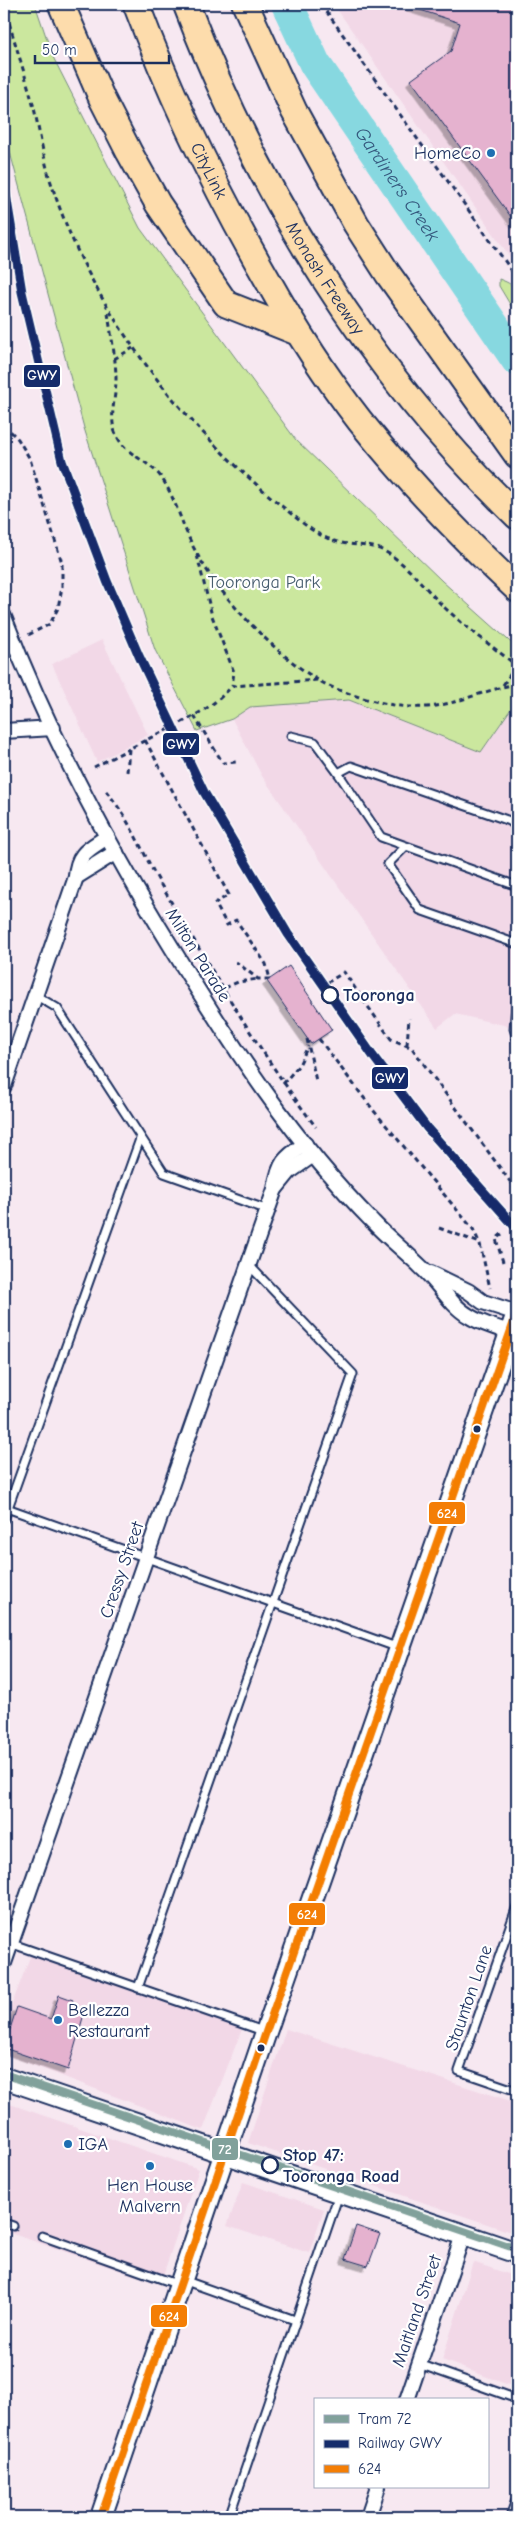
<svg xmlns="http://www.w3.org/2000/svg" width="521" height="2521" font-family="'Comic Neue',sans-serif">
	<style>
		.built { fill: #f2d8e7 }
		.green { fill: #cbe79e; stroke: #738b7e }
		.lines { fill: none; stroke-linecap: round; stroke-linejoin: round }
		.river { stroke: #87d8e0; stroke-width: 32 }
		.building { fill: #e5b2cf; stroke: #1b2f5e; filter: url(#shadow) }
		.lane-casing { stroke: #1b2f5e; stroke-width: 11 }
		.street-casing { stroke: #1b2f5e; stroke-width: 18 }
		.secondary-casing { stroke: #1b2f5e; stroke-width: 24 }
		.highway-casing { stroke: #1b2f5e; stroke-width: 29 }
		.path { stroke: #1b2f5e; stroke-width: 3; stroke-dasharray: 5 4; stroke-linecap: butt }
		.lane { stroke: #fff; stroke-width: 7 }
		.street { stroke: #fff; stroke-width: 14 }
		.secondary { stroke: #fff; stroke-width: 20 }
		.highway { stroke: #fddcac; stroke-width: 25 }
		.bus-1-casing { stroke: #fff; stroke-width: 11 }
		.bus-1 { stroke: #f47e05; stroke-width: 8 }
		.rail-1-casing { stroke: #fff; stroke-width: 12 }
		.rail-1 { stroke: #152c6b; stroke-width: 9 }
		.tram-1-casing { stroke: #fff; stroke-width: 11 }
		.tram-1 { stroke: #81a19b; stroke-width: 8 }
		.poi-dot { fill: #1f6fb2; stroke: #fff; stroke-width: 2 }
		.stop-dot { fill: #fff; stroke: #1b2f5e; stroke-width: 2.5 }
		.bus-dot { fill: #1b2f5e; stroke: #fff; stroke-width: 2 }
		.labels { text-anchor: middle; dominant-baseline: central; stroke-width: 4.5; stroke-linejoin: round; paint-order: stroke }
		.poi-label { font-size: 18px; fill: #1b2f5e; stroke: #fff; text-anchor: start }
		.street-label { font-size: 18px; fill: #1b2f5e; stroke: #fff }
		.park-label { font-size: 18px; fill: #475d6e; stroke: #fff }
		.stop-label { font-size: 18px; font-weight: bold; fill: #1b2f5e; stroke: #fff; text-anchor: start }
		.water-label { font-size: 19px; font-style: italic; fill: #36597e; stroke: #fff }
		.line-badge { stroke: #fff; stroke-width: 2 }
		.badge-label { font-size: 14px; text-anchor: middle; font-weight: bold; fill: #fff }
	</style>
	<defs>
		<filter id="shadow"><feDropShadow dx="-4.5" dy="4.5" stdDeviation="0" flood-color="#0004"/></filter>
	</defs>
	<rect width="100%" height="100%" fill="#f7e8f1"/>
	<filter id="ink" filterUnits="userSpaceOnUse"><feTurbulence type="fractalNoise" baseFrequency=".02" numOctaves="2"/><feDisplacementMap in="SourceGraphic" scale="10" xChannelSelector="R" yChannelSelector="G"/><feConvolveMatrix kernelMatrix="1 2 1 2 8 2 1 2 1" color-interpolation-filters="sRGB"/></filter>
	<g filter="url(#ink)">
		<g class="built">
			<polygon points="333,4 517,4 517,267 339,12"/>
			<polygon points="102,640 148,735 97,762 52,664"/>
			<polygon points="349,700 481,752 517,700 517,1028 455,1014 437,1028 262,776 232,719 250,707"/>
			<polygon points="33,1949 242,2029 203,2130 4,2054 4,2025"/>
			<polygon points="286,2029 517,2103 517,2234 248,2143"/>
			<polygon points="4,2102 199,2169 160,2284 4,2231"/>
			<polygon points="243,2182 324,2209 309,2253 227,2226"/>
			<polygon points="473,2262 517,2277 517,2388 442,2360"/>
		</g>
		<g class="green">
			<polygon points="4,4 35,4 53,57 140,228 296,440 442,581 517,648 517,700 481,752 349,700 250,707 232,719 197,731 155,650 84,428 11,156 4,127"/>
			<path d="M499 279C521 287 517 292 517 316L499 286Z"/>
		</g>
		<g class="lines">
			<path class="river" id="s1" d="M287 4 315 64 517 360"/>
		</g>
		<g class="building">
			<polygon points="411,4 517,4 517,225 411,80 451,51 460,23 411,7"/>
			<polygon points="289,966 332,1030 311,1044 267,981"/>
			<polygon points="59,1995 73,2000 70,2009 84,2014 68,2070 4,2048 17,2007 51,2019"/>
			<polygon points="356,2226 380,2234 368,2266 345,2259"/>
		</g>
		<g class="lines">
			<g class="lane-casing">
				<g id="lane">
					<polyline points="291,736 315,742 338,773"/>
					<polyline points="517,827 510,821 351,766 338,773 381,837 517,886"/>
					<polyline points="405,847 388,864 420,910 517,944"/>
					<polyline points="517,993 514,1029 517,1039"/>
					<polyline points="35,995 57,1008 164,1173 268,1210"/>
					<polyline points="4,1507 399,1648"/>
					<polyline points="4,1519 140,1139"/>
					<polyline points="517,1906 459,2071 517,2091"/>
					<polyline points="4,1941 263,2031"/>
					<polyline points="138,1988 353,1374 249,1265"/>
					<polyline points="4,2223 13,2226"/>
					<polyline points="42,2236 179,2285"/>
					<polyline points="183,2280 295,2320"/>
					<polyline points="419,2364 517,2399"/>
					<polyline points="229,2517 339,2194"/>
					<polyline points="510,2517 517,2497"/>
				</g>
			</g>
			<g class="street-casing">
				<g id="street">
					<path d="M4 617C48 732 107 843 172 948 231 1045 293 1141 373 1222 388 1238 406 1252 422 1268 438 1282 450 1305 469 1316 481 1324 497 1327 510 1333"/>
					<polyline points="4,731 53,728"/>
					<polyline points="76,877 116,852"/>
					<path d="M4 1086 76 877C77 853 89 849 107 837"/>
					<polyline points="276,1188 289,1172 313,1155"/>
					<polyline points="431,1273 468,1291 483,1302 517,1313"/>
					<path d="M4 1963 275 1189C279 1163 284 1158 305 1144"/>
					<polyline points="407,2400 463,2235"/>
					<polyline points="368,2517 378,2487"/>
				</g>
			</g>
			<g class="secondary-casing">
				<g id="secondary">
					<polyline points="4,2078 517,2253"/>
					<polyline points="101,2517 266,2032 517,1313"/>
				</g>
			</g>
			<g class="highway-casing">
				<g id="highway">
					<polyline points="61,4 102,99 129,152 158,204 226,304 297,332"/>
					<path id="s2" d="M136 4C172 100 216 190 267 279 295 329 325 376 360 421 408 481 461 537 517 589"/>
					<path id="s3" d="M186 4C259 194 370 374 517 516"/>
					<polyline points="245,4 294,111 356,224 388,274 517,455"/>
				</g>
			</g>
			<g class="path">
				<polyline points="321,4 517,278"/>
				<path d="M4 6C14 40 25 74 34 108 39 130 43 154 49 176 91 315 187 432 299 520 311 530 326 540 342 543 356 546 371 544 384 551 408 564 426 590 445 608 468 629 493 647 517 666"/>
				<path d="M108 313C111 335 116 358 116 380 116 396 110 413 114 429 123 457 149 458 163 480 177 502 183 529 196 552 220 597 274 653 318 680 339 693 386 706 411 707 449 710 480 690 517 684"/>
				<polyline points="114,359 133,348"/>
				<polyline points="4,425 18,439 30,459 62,563 62,587 58,608 50,624 26,636"/>
				<polyline points="197,555 212,616 234,672 232,686"/>
				<polyline points="503,685 516,666"/>
				<polyline points="194,716 223,763 236,762"/>
				<polyline points="145,740 229,895 215,903 227,925 236,920 266,964 270,979 258,979 236,962"/>
				<polyline points="94,767 129,749"/>
				<path d="M127 772 129 749C164 729 205 717 232 686L318 680"/>
				<path d="M106 791C131 820 144 857 164 890 212 970 259 1052 316 1127"/>
				<polyline points="327,983 344,972 359,994"/>
				<polyline points="225,988 238,982 258,979"/>
				<polyline points="357,995 359,994 391,1039 412,1048 517,1191"/>
				<polyline points="307,1039 316,1081"/>
				<polyline points="319,1039 374,1111 473,1229 480,1244 490,1288"/>
				<polyline points="407,1045 409,1018"/>
				<polyline points="283,1084 299,1065 308,1046"/>
				<polyline points="439,1228 480,1243"/>
				<polyline points="502,1234 496,1239 503,1262"/>
			</g>
			<use href="#lane" class="lane"/>
			<use href="#street" class="street"/>
			<use href="#secondary" class="secondary"/>
			<use href="#highway" class="highway"/>
			<g class="bus-1-casing">
				<polyline id="bus-1" points="101,2517 266,2032 517,1313"/>
			</g>
			<use href="#bus-1" class="bus-1"/>
			<g class="rail-1-casing">
				<polyline id="rail-1" points="4,182 22,292 62,461 107,581 139,656 204,792 288,934 373,1056 427,1128 517,1229"/>
			</g>
			<use href="#rail-1" class="rail-1"/>
			<g class="tram-1-casing">
				<polyline id="tram-1" points="4,2074 517,2249"/>
			</g>
			<use href="#tram-1" class="tram-1"/>
		</g>
	</g>
	<g class="poi-dot">
		<circle cx="491" cy="153" r="5"/>
		<circle cx="58" cy="2020" r="5"/>
		<circle cx="68" cy="2144" r="5"/>
		<circle cx="150" cy="2166" r="5"/>
	</g>
	<g class="stop-dot">
		<circle cx="330" cy="995" r="8"/>
		<circle cx="270" cy="2165" r="8"/>
	</g>
	<g class="bus-dot">
		<circle cx="477" cy="1429" r="4.5"/>
		<circle cx="261" cy="2048" r="4.5"/>
	</g>
	<g class="labels">
		<g class="poi-label">
			<text x="481" y="153" text-anchor="end">HomeCo</text>
			<text x="68" y="2010">Bellezza<tspan x="68" dy="21">Restaurant</tspan></text>
			<text x="78" y="2144">IGA</text>
			<text x="150" y="2185" text-anchor="middle">Hen House<tspan x="150" dy="21">Malvern</tspan></text>
		</g>
		<g class="street-label">
			<text stroke="none"><textPath href="#s2" startOffset="182">CityLink</textPath></text>
			<text stroke="none"><textPath href="#s3" startOffset="308">Monash Freeway</textPath></text>
			<text transform="translate(198 955) rotate(58)">Milton Parade</text>
			<text transform="translate(122 1570) rotate(-71)">Cressy Street</text>
			<text transform="translate(469 1998) rotate(-71)">Staunton Lane</text>
			<text transform="translate(417 2311) rotate(-71)">Maitland Street</text>
		</g>
		<g class="park-label">
			<text x="264" y="582">Tooronga Park</text>
		</g>
		<g class="stop-label">
			<text x="343" y="995">Tooronga</text>
			<text x="283" y="2155">Stop 47:<tspan x="283" dy="21">Tooronga Road</tspan></text>
		</g>
		<g class="water-label">
			<text stroke="none"><textPath href="#s1" startOffset="212">Gardiners Creek</textPath></text>
		</g>
	</g>
	<g class="line-badge">
		<rect x="23" y="364" width="38" height="24" rx="5" fill="#152c6b"/>
		<rect x="162" y="732" width="38" height="24" rx="5" fill="#152c6b"/>
		<rect x="371" y="1066" width="38" height="24" rx="5" fill="#152c6b"/>
		<rect x="428" y="1501" width="38" height="24" rx="5" fill="#f47e05"/>
		<rect x="288" y="1902" width="38" height="24" rx="5" fill="#f47e05"/>
		<rect x="211" y="2137" width="28" height="24" rx="5" fill="#81a19b"/>
		<rect x="150" y="2304" width="38" height="24" rx="5" fill="#f47e05"/>
	</g>
	<g class="badge-label">
		<text x="42" y="380">GWY</text>
		<text x="181" y="749">GWY</text>
		<text x="390" y="1083">GWY</text>
		<text x="447" y="1518">624</text>
		<text x="307" y="1919">624</text>
		<text x="225" y="2154">72</text>
		<text x="169" y="2321">624</text>
	</g>
	<rect width="521" height="2521" fill="none" stroke="#fff" stroke-width="20"/>
	<rect x="10" y="10" width="501" height="2501" fill="none" stroke="#1b2f5e" stroke-width="2" filter="url(#ink)"/>
	<rect x="314" y="2398" width="175" height="90" fill="#ffffff" stroke="#a4acbf"/>
	<rect x="324" y="2415" width="25" height="8" fill="#81a19b" stroke="#a4acbf"/>
	<text x="358" y="2424" font-size="15" fill="#1b2f5e">Tram 72</text>
	<rect x="324" y="2440" width="25" height="8" fill="#152c6b" stroke="#a4acbf"/>
	<text x="358" y="2448" font-size="15" fill="#1b2f5e">Railway GWY</text>
	<rect x="324" y="2465" width="25" height="8" fill="#f47e05" stroke="#a4acbf"/>
	<text x="358" y="2474" font-size="15" fill="#1b2f5e">624</text>
	<path d="M35 55v8h134v-8" fill="none" stroke="#1b2f5e" stroke-width="2.5"/>
	<text x="42" y="55" font-size="15" fill="#1b2f5e" stroke="#ffffff" stroke-width="4" paint-order="stroke">50 m</text>
</svg>
